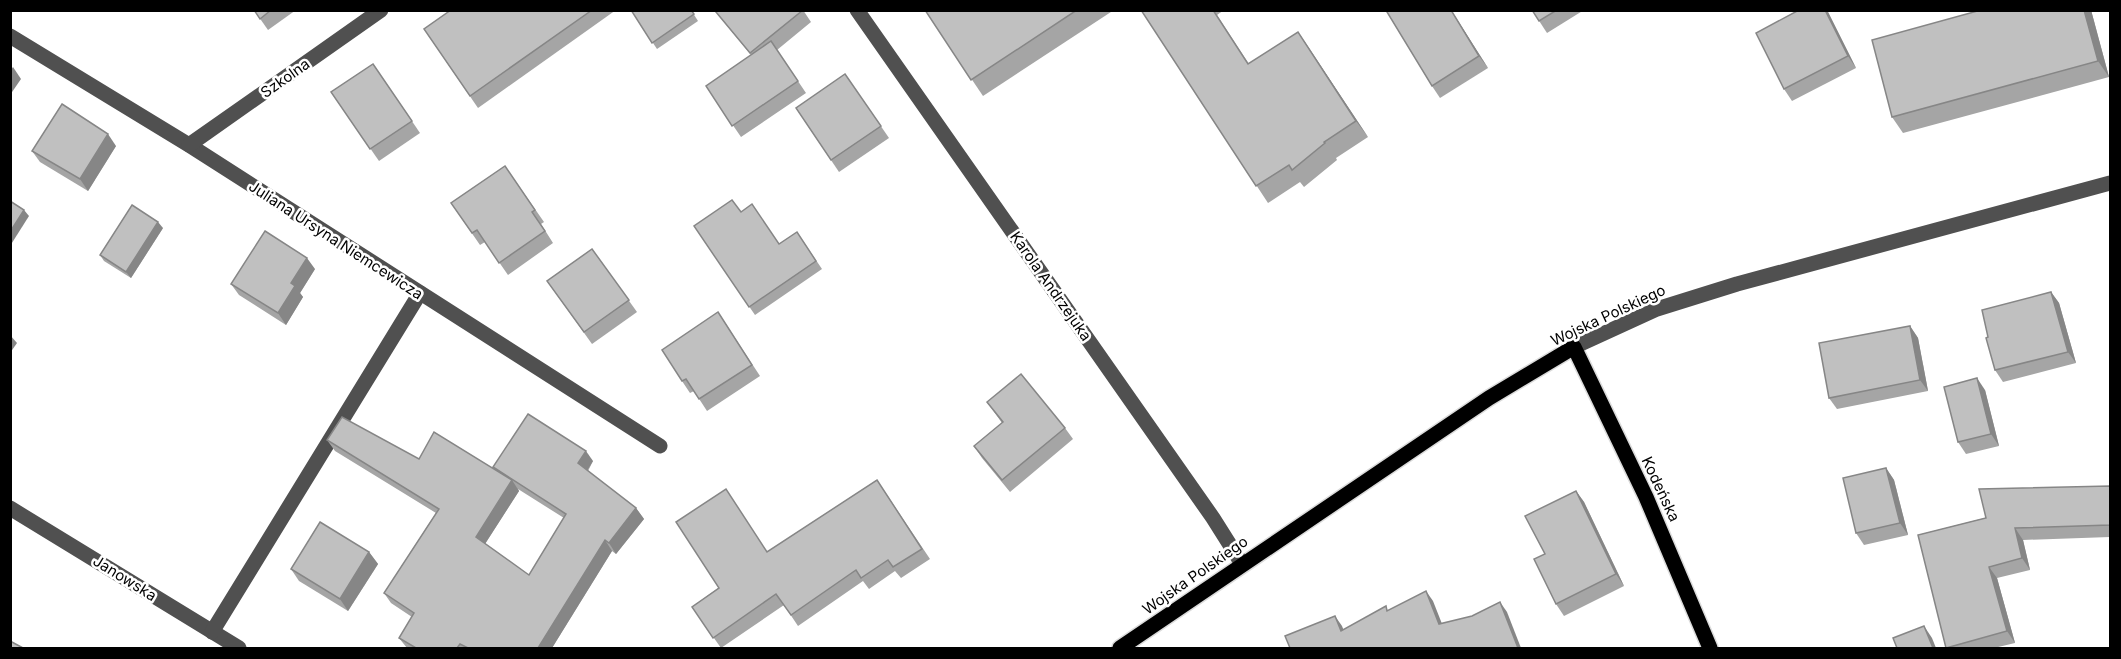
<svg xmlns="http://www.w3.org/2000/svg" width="2121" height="659" font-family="Inter,sans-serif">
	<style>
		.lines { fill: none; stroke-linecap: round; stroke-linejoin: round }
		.major-casing { stroke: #dbdbdb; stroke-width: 18 }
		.minor { stroke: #505050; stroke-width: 15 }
		.major { stroke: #000; stroke-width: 15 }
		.wall { fill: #a5a5a5; fill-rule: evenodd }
		.shaded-wall { fill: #868686 }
		.building { fill: #c0c0c0; stroke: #868686; stroke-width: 1.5 }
		.labels { text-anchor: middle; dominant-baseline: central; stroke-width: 5; stroke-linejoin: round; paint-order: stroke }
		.street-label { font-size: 15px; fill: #000; stroke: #fff }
	</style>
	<rect width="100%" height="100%" fill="#fff"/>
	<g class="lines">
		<g class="major-casing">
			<polyline id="major" points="1120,648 1489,398 1574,347 1646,497 1710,648"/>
		</g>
		<g class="minor">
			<polyline points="857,10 1213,518 1242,564"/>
			<polyline points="10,36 189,145 660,446"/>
			<polyline points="189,145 381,10"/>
			<polyline points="1574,347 1657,309 1737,284 2110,183"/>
			<polyline points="10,508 239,648"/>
			<polyline points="212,632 420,293"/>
		</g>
		<use href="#major" class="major"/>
	</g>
	<g class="wall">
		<polygon points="254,10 296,10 268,30"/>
		<polygon points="451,10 616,10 478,108 424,29"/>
		<polygon points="631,10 691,10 698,21 657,49"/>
		<polygon points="803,10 811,22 777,50 806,93 741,137 706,86 751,55 725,23 716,12"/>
		<polygon points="925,10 1114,10 983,96"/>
		<polygon points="1141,10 1224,10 1217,15 1249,64 1298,32 1368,137 1336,158 1337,160 1304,187 1300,182 1268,203"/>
		<polygon points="1390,10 1451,10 1488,68 1440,98 1432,86"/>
		<polygon points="1532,10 1584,10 1547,33"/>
		<polygon points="1827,10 1856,68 1792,101 1784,89"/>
		<polygon points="1981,10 2091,10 2109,77 1903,133 1892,117"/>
		<polygon points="373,64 420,133 379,161 331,92"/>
		<polygon points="845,74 889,138 839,172 796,108"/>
		<polygon points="116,146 88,191 40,162 32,151"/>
		<polygon points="505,166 544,222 541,224 553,243 508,275 485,242 480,245 451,203"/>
		<polygon points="741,212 779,244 797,232 822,269 755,315 694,226"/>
		<polygon points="163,228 131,278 104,261 100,255"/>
		<polygon points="592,249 637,312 592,344 547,281"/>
		<polygon points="315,269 300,293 303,297 286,325 239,295 231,284"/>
		<polygon points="2051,292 2059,303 2076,363 2003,382 1995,370 1988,337"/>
		<polygon points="718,312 760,376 707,411 694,391 690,393 682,381"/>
		<polygon points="1910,326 1918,338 1928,391 1837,409 1829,398"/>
		<polygon points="1985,390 1999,446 1966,454 1958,442"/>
		<polygon points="987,402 1065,428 1073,439 1010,492 982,458 974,446 1002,423"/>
		<path d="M327 440 419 459 494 469 493 467 593 461 588 471 636 508 644 519 616 554 612 551 552 648H407L399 638 412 617 391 603 384 593 436 513 335 451ZM518 489 564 518 529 575 485 544 519 491Z"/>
		<polygon points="1886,468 1894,480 1908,535 1864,545 1856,533"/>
		<polygon points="877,480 930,559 901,578 895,571 869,589 863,581 798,626 784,605 721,648 692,607 767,552"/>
		<polygon points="2110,486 2110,537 2023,540 2030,570 1997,578 2015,643 1994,648 1946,648 1918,535"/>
		<polygon points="1576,491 1584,502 1624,586 1564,616 1556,604 1545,554"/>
		<polygon points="369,552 378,564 348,611 299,581 291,569"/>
	</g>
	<g class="shaded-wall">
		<polygon points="1451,10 1488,68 1479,56"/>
		<polygon points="1825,10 1827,10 1856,68 1848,56"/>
		<polygon points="2084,10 2091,10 2109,77 2098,61"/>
		<polygon points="1298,32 1309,48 1368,137 1356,121"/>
		<polygon points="13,67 21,79 10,95 10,71"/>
		<polygon points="108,134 116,146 88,191 80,179"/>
		<polygon points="24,210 29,216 10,246 10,232"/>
		<polygon points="158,222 163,228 131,278 126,272"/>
		<polygon points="307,258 315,269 300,293 303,297 286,325 278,313 291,283"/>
		<polygon points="2051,292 2059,303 2076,363 2068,352"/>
		<polygon points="1910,326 1918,338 1928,391 1920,380"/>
		<polygon points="10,335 17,343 10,353"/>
		<polygon points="1977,378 1985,390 1999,446 1991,434"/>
		<polygon points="586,451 593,461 585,474 578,463"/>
		<polygon points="1886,468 1894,480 1908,535 1900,523"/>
		<polygon points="512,480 519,491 483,547 476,537"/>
		<polygon points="1576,491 1584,502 1624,586 1616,574"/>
		<polygon points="636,508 644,519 616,554 609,543"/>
		<polygon points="2015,528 2023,540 2030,570 2022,558"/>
		<polygon points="605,540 612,551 552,648 538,648"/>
		<polygon points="369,552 378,564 348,611 340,599"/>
		<polygon points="1989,567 1997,578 2015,643 2007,631"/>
		<polygon points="1426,591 1433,601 1446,634 1439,624"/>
		<polygon points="1500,602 1507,612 1521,648 1518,648"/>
		<polygon points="1335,616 1342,626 1348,641 1341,631"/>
		<polygon points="1924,626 1932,638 1936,648 1933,648"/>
	</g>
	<g class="building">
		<polygon points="254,10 271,10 260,19"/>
		<polygon points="451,10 592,10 470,96 424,29"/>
		<polygon points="631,10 691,10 694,14 652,43"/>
		<polygon points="718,10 803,10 750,53 716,12"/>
		<polygon points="925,10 1077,10 971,80"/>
		<polygon points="1141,10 1213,10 1248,64 1298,32 1356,121 1324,142 1325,143 1292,170 1289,165 1256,186"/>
		<polygon points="1390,10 1451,10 1479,56 1432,86 1387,12"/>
		<polygon points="1532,10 1557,10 1539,21"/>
		<polygon points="1799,10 1825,10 1848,56 1784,89 1756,33"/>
		<polygon points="1981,10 2084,10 2098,61 1892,117 1872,40"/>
		<polygon points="771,41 798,81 732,126 706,86"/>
		<polygon points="373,64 412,121 370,149 331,92"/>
		<polygon points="845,74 881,126 831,160 796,108"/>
		<polygon points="62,104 108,134 80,179 32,151"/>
		<polygon points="505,166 535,210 532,212 545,231 499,263 477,230 472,233 451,203"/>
		<polygon points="732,200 741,212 752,204 779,244 797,232 816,261 749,307 694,226"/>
		<polygon points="10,201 24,210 10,232"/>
		<polygon points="132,205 158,222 126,272 100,255"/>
		<polygon points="265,231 307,258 291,283 295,286 278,313 231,284"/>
		<polygon points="592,249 629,300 584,332 547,281"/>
		<polygon points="2051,292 2068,352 1995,370 1986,338 1988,337 1982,310"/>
		<polygon points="718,312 752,365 699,399 686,379 682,381 662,350"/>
		<polygon points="1910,326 1920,380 1829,398 1819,343"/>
		<polygon points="1021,374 1065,428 1002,480 974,446 1003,422 987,402"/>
		<polygon points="1977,378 1991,434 1958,442 1944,387"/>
		<polygon points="528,414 586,451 578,463 636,508 609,543 605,540 538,648 539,648 468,648 460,644 457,648 416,648 399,638 414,613 384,593 439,509 327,440 342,417 419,459 434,432 512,480 476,537 529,575 566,514 493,467"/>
		<polygon points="1886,468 1900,523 1856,533 1843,478"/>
		<polygon points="877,480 922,549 893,567 888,560 861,578 856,570 791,615 776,594 713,638 692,607 719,588 676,522 726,489 767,552"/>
		<polygon points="2110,486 2110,525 2015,528 2022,558 1989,567 2007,631 1946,648 1918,535 1986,518 1979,489"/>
		<polygon points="1576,491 1616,574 1556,604 1534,559 1545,554 1525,516"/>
		<polygon points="320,522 369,552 340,599 291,569"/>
		<polygon points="1426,591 1439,624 1472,616 1500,602 1518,648 1290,648 1285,636 1335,616 1341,631 1386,606 1387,611"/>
		<polygon points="1924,626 1933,648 1897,648 1893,638"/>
		<polygon points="10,641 23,648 10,648"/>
	</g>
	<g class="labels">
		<g class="street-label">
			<text transform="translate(285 78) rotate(-35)">Szkolna</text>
			<text transform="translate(336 240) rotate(33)">Juliana Ursyna Niemcewicza</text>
			<text transform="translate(1051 286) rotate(55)">Karola Andrzejuka</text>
			<text transform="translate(1608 315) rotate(-25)">Wojska Polskiego</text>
			<text transform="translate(1661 489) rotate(65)">Kodeńska</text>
			<text transform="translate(1195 575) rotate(-35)">Wojska Polskiego</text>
			<text transform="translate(125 578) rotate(32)">Janowska</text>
		</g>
	</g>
	<rect width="2121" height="659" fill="none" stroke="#000000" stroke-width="24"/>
</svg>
